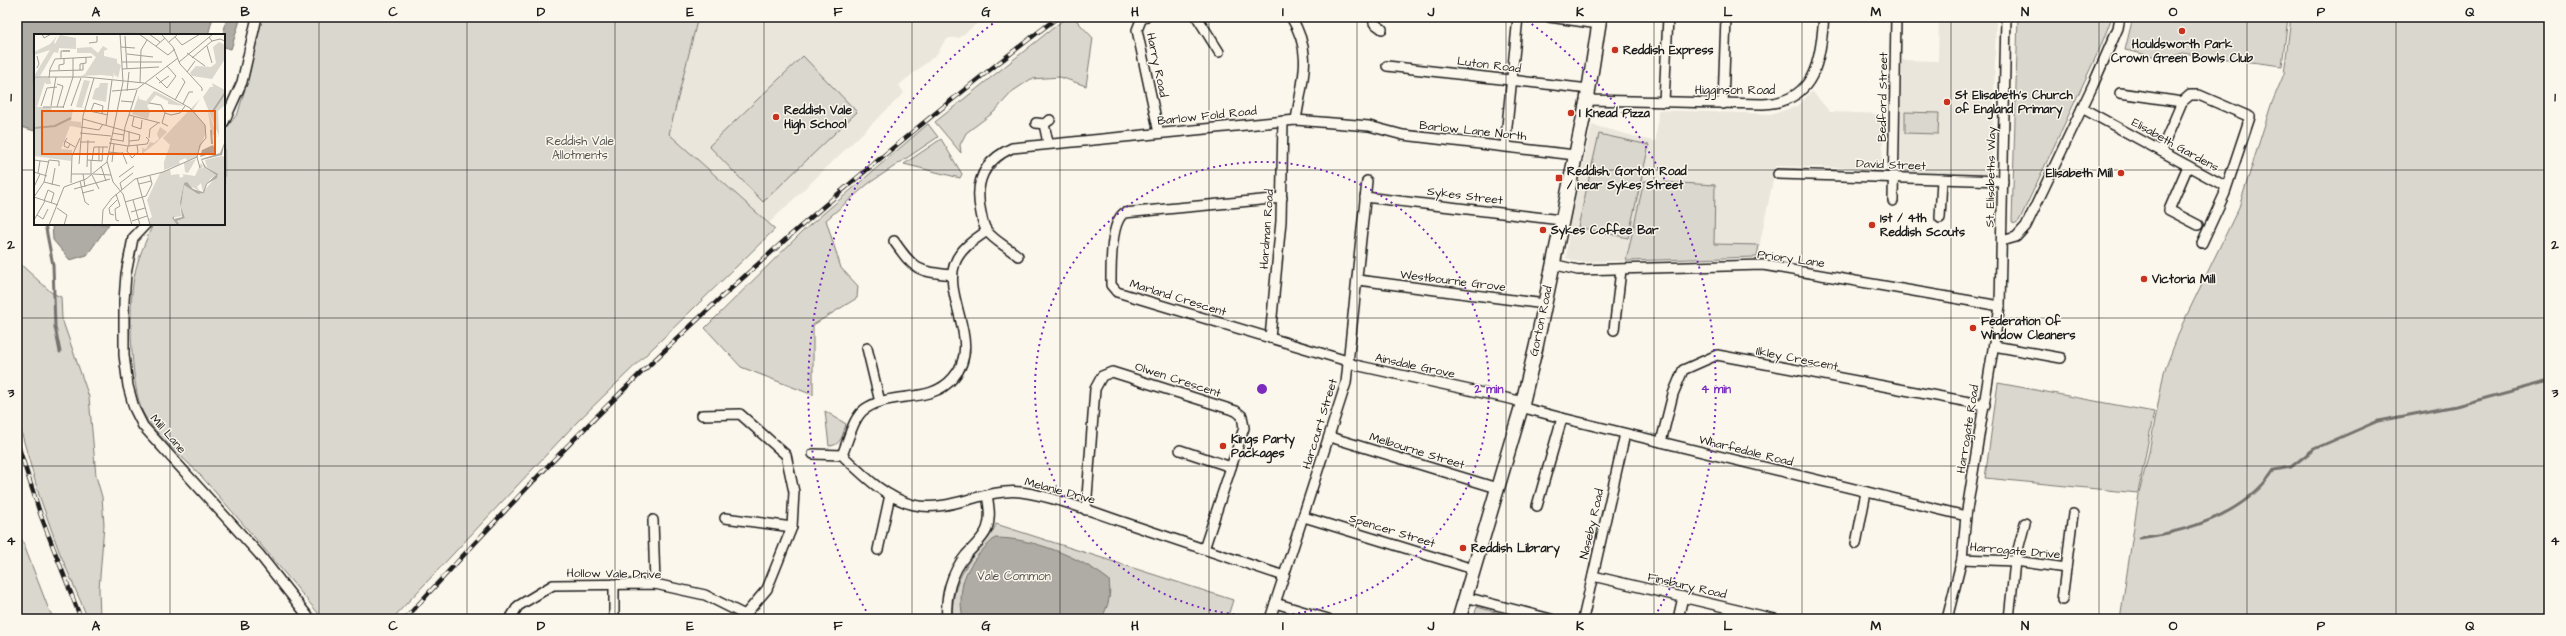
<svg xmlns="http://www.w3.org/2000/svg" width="2566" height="636" font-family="'Architects Daughter',sans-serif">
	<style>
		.built { fill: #eae6dc }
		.green { fill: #dad7ce; stroke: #7b7a75 }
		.water { fill: #afaca5; stroke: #74726e }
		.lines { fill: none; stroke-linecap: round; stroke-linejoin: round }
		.stream { stroke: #74726e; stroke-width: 3 }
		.street-casing { stroke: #1c1c1c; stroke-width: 12 }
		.secondary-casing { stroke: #1c1c1c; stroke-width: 16 }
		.street { stroke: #fbf7ec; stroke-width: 9 }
		.secondary { stroke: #fbf7ec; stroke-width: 13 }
		.rail-casing { stroke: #1c1c1c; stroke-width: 4.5 }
		.rail { stroke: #fbf7ec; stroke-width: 3; stroke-dasharray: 9; stroke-linecap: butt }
		.grid { fill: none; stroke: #1c1c1c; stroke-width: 1; stroke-opacity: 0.55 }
		.ring { fill: none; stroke: #7b2cbf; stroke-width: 2; stroke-dasharray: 2 4 }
		.poi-dot { fill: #c8321e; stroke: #fbf7ec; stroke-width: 1.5 }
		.labels { text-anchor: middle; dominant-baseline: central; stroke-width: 3; stroke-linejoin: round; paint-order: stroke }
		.poi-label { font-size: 12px; font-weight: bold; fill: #1c1c1c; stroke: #fbf7ec; text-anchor: start }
		.street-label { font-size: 12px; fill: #1c1c1c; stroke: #fbf7ec }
		.park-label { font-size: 12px; fill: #555451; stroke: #fbf7ec }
		.inset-river { fill: none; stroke: #afaca5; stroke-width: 2 }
		.inset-road { fill: none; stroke: #a29f99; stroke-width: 1 }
		.view { fill: #e8590c; fill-opacity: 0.15; stroke: #e8590c; stroke-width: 2 }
		.inset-edge { fill: none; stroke: #1c1c1c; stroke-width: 2 }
		.centre { fill: #7b2cbf; stroke: #fbf7ec; stroke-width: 2 }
		.ring-label { font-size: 12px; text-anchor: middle; font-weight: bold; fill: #7b2cbf; stroke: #fbf7ec; stroke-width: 3; stroke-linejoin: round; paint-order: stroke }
		.neatline { fill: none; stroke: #1c1c1c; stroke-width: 1.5 }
		.grid-label { font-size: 13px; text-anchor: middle; font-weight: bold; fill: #1c1c1c }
	</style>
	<rect width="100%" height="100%" fill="#fbf7ec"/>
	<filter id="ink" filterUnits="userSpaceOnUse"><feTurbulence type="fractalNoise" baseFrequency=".025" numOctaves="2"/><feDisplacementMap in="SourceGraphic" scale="8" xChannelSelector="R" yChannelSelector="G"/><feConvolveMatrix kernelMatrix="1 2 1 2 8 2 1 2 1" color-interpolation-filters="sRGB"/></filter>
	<g filter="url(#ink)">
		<g class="built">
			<polygon points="698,17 985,17 959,38 949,38 944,42 937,54 899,85 904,93 769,223 669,134"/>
			<polygon points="1939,17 1996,17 1992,175 1899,172 1902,60 1938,61"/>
			<polygon points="1812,91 1830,112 1884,114 1882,169 1776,166 1757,257 1578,262 1566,258 1570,223 1592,125 1656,142 1658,110 1773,114 1797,106"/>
		</g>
		<g class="green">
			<path d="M260 17H698L669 134 775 229 577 422 392 619H323C283 571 243 523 201 476 184 457 150 432 141 408 131 381 128 307 134 278 137 259 146 241 153 224H224V131L238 113 250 71Z"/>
			<polygon points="1067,17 1078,17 1077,21 1093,38 1086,86 1060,77 1031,79 1013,91 994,112 966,133 960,145 961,153 935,122"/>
			<polygon points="2018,17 2112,17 2100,48 2019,221 2014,224 2012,221"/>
			<polygon points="2133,17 2288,17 2282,66 2182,53 2166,59 2125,50"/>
			<polygon points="2291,17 2549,17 2549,619 2120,619 2139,494 2149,452 2164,372 2182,325 2239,207 2271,105 2284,74"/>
			<polygon points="803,56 857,112 763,202 709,146"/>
			<polygon points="1905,112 1939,113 1938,134 1905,133"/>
			<polygon points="928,124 938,137 868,184 826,220 841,268 858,286 857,298 813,325 813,395 741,367 705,328 803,231"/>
			<polygon points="1599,134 1649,145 1628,238 1578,227"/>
			<polygon points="941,139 962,174 960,178 904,164"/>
			<polygon points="1644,181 1715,185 1714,244 1759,245 1757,257 1626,261"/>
			<polygon points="17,261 52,293 61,297 62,319 89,397 96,476 102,497 104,525 99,589 100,619 88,619 59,551 39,495 17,417"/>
			<polygon points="1998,383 2154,412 2138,493 1985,478"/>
			<path d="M825 411 846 424C843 434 841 446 829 446Z"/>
			<path d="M996 524 1233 600 1227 619H953C950 594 961 571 976 552 984 543 992 536 996 524Z"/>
			<polygon points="17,527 49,610 54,619 17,619"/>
			<polygon points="1477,607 1499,613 1498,619 1473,619"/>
		</g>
		<g class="water">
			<polygon points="26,17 213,17 208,35 35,35 35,131 21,127 17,121 17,20"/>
			<polygon points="227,17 241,17 231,49 224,47 223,35"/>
			<polygon points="52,224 109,224 87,255 70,260 53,240"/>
			<path d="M995 538C1033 538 1080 557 1109 580 1111 596 1109 605 1101 619H963C956 582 968 562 995 538Z"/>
		</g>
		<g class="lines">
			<g class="stream">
				<polyline points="45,224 53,265 55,327 60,352"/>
				<path d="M2140 538C2190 531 2245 514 2274 470L2291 467 2314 449 2378 421 2456 406 2549 381"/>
			</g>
			<g class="street-casing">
				<g id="street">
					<polyline points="1145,17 1141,20 1137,30 1159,133"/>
					<polyline points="1197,17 1219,52"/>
					<path d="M1291 17C1314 55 1302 79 1296 120"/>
					<polyline points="1373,17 1374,23 1382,29"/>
					<polyline points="1549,17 1599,24"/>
					<polyline points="1387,66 1589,89"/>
					<polyline points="2120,93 2182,102"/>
					<path d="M1587 100 1763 104C1816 102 1820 60 1824 17"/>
					<polyline points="1664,102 1668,17"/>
					<polyline points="1723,104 1726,17"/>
					<polyline points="2082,108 2223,185 2225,193 2202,243"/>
					<polyline points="224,122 242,82 257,17"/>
					<polyline points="1036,123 1044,124 1050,120"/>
					<polyline points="1044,124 1048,143"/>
					<polyline points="1505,146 1518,17"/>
					<polyline points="2161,151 2182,102 2190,95 2199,95 2250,117 2225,192"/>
					<polyline points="2188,166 2169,210 2198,225"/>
					<polyline points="1778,174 2003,181"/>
					<polyline points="1365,197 1561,220"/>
					<path d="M1282 198 1124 213C1110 223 1111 268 1111 285L1117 292 1344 360 1355 365 1515 400 1528 409 1562 418 1966 516"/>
					<polyline points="1893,201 1896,17"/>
					<polyline points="1940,218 1942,179"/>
					<polyline points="146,224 133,238 126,274 124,301 124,355 128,386 134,408 143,426 259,554 310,619"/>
					<path d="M894 241C915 271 917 271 952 275"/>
					<polyline points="2002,241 2016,237 2026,226 2093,85 2118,28 2120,17"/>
					<path d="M1018 256C1009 248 993 240 987 231 983 226 982 218 981 213 974 183 983 161 1012 148L1296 120 1369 126 1403 135 1575 155"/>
					<polyline points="1552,264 1578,270 1763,265 2000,306"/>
					<polyline points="1358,280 1545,304"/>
					<polyline points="1614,330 1621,270"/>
					<polyline points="1270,338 1281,221 1283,121"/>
					<polyline points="1994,346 2061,358"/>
					<polyline points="867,348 880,402"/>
					<polyline points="702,415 740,414 786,455 794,492 792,527 767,589 745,615"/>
					<polyline points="1330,437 1497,488"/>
					<polyline points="1661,442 1673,394 1683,370 1717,355 1985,405"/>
					<polyline points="1180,450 1231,467"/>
					<path d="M813 454 842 455C862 474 885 498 914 505 949 513 985 488 1021 492 1056 497 1090 511 1123 522 1177 540 1231 558 1284 576"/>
					<path d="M842 455C848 442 853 417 865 409 892 390 930 405 953 378 984 343 942 298 955 263 960 249 975 239 987 231"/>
					<polyline points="1537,506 1562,418"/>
					<polyline points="1086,510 1095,389 1102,376 1112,372 1236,411 1242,416 1244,428 1204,549"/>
					<polyline points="1304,517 1473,569"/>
					<polyline points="725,518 792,527"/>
					<polyline points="653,520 655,584"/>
					<polyline points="1856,544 1866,492"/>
					<polyline points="878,550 890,495"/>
					<polyline points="1962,559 2015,561 2066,568"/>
					<polyline points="1593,576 1775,619"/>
					<polyline points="614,584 614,619"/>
					<polyline points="1465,597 1551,619"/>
					<polyline points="2062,600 2073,514"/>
					<polyline points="1275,603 1328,619"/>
					<polyline points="510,619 518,606 553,585 655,584 705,595 745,615 746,619"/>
					<path d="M947 619C945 597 951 573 966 555 973 547 983 539 987 529 991 518 989 506 987 495"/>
					<polyline points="1270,619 1346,383 1367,181"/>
					<polyline points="1583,619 1625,434"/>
					<polyline points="1678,619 1683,597"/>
					<polyline points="1947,619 1962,559 1966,516 2000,306 2006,17"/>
					<polyline points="2009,619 2015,561 2025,523"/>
				</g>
			</g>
			<g class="secondary-casing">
				<polyline id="secondary" points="1459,619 1522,405 1536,347 1587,100 1600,17"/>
			</g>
			<use href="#street" class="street"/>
			<use href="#secondary" class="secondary"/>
			<g class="rail-casing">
				<g id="rail">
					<polyline points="17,442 41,516 81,619"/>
					<path d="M405 619C493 522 583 426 679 337 799 223 927 117 1058 17"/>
				</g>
			</g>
			<use href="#rail" class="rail"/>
		</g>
	</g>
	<path class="grid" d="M170 17V35M319 17V619M467 17V619M615 17V619M764 17V619M912 17V619M1060 17V619M1209 17V619M1357 17V619M1506 17V619M1654 17V619M1802 17V619M1951 17V619M2099 17V619M2247 17V619M2396 17V619M17 170H35M224 170H2549M170 224V619M17 318H2549M17 466H2549"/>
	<g class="ring">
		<circle cx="1262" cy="389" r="227"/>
		<path d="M869 616A454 454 0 0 1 1002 17M1522 17A454 454 0 0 1 1655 616"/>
	</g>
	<g class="poi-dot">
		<circle cx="2182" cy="31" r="4"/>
		<circle cx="1615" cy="50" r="4"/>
		<circle cx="1947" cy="102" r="4"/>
		<circle cx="1571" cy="113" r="4"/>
		<circle cx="776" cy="117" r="4"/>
		<circle cx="2121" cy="173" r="4"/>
		<rect x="1555" y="174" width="8" height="8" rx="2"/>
		<circle cx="1872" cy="225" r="4"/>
		<circle cx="1543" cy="230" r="4"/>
		<circle cx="2144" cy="279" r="4"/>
		<circle cx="1973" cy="328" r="4"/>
		<circle cx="1223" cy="446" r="4"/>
		<circle cx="1463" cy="548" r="4"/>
	</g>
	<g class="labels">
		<g class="poi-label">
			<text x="2182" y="44" text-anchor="middle">Houldsworth Park<tspan x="2182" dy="14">Crown Green Bowls Club</tspan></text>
			<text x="1623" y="50">Reddish Express</text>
			<text x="1955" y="95">St Elisabeth's Church<tspan x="1955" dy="14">of England Primary</tspan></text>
			<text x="784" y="110">Reddish Vale<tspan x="784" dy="14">High School</tspan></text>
			<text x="1579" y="113">I Knead Pizza</text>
			<text x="1567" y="171">Reddish, Gorton Road<tspan x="1567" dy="14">/ near Sykes Street</tspan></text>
			<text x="2113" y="173" text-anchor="end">Elisabeth Mill</text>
			<text x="1880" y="218">1st / 4th<tspan x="1880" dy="14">Reddish Scouts</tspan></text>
			<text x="1551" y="230">Sykes Coffee Bar</text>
			<text x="2152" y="279">Victoria Mill</text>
			<text x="1981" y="321">Federation Of<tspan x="1981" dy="14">Window Cleaners</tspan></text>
			<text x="1231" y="439">Kings Party<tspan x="1231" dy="14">Packages</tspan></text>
			<text x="1471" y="548">Reddish Library</text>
		</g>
		<g class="street-label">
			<text transform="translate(1157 65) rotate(78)">Harry Road</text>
			<text transform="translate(1489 65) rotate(7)">Luton Road</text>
			<text x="1735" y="90">Higginson Road</text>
			<text transform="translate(1883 97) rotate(-89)">Bedford Street</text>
			<text transform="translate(1207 116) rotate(-6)">Barlow Fold Road</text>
			<text transform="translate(1473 131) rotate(6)">Barlow Lane North</text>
			<text transform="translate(2175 145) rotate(29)">Elisabeth Gardens</text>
			<text transform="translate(1891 165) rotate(2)">David Street</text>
			<text transform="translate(1991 177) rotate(-89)">St. Elisabeths Way</text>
			<text transform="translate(1465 196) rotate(7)">Sykes Street</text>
			<text transform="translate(1267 229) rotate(-86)">Hardman Road</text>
			<text transform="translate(1791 259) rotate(8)">Priory Lane</text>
			<text transform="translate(1453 281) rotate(7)">Westbourne Grove</text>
			<text transform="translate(1178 298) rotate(17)">Marland Crescent</text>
			<text transform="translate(1541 321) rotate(-78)">Gorton Road</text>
			<text transform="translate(1797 359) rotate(11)">Ilkley Crescent</text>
			<text transform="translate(1415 366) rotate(12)">Ainsdale Grove</text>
			<text transform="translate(1178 380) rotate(18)">Olwen Crescent</text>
			<text transform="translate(1320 424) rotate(-73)">Harcourt Street</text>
			<text transform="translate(1968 429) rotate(-81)">Harrogate Road</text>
			<text transform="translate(168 434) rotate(49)">Mill Lane</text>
			<text transform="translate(1417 451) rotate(17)">Melbourne Street</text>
			<text transform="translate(1746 451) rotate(14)">Wharfedale Road</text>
			<text transform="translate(1060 491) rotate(15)">Melanie Drive</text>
			<text transform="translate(1592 524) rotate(-77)">Naseby Road</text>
			<text transform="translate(1392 531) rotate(17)">Spencer Street</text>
			<text transform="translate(2015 551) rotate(5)">Harrogate Drive</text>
			<text transform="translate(614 574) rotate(1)">Hollow Vale Drive</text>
			<text transform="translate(1687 586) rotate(13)">Finsbury Road</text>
		</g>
		<g class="park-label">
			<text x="580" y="141">Reddish Vale<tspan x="580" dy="14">Allotments</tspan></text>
			<text x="1014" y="576">Vale Common</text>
		</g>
	</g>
	<g transform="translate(34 34)">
		<rect width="191" height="191" fill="#fbf7ec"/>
		<path d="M26 1 42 4V15L25 14 24 19 20 18 6 42H0L16 16 0 21V18L16 10 23 2 20 8 21 10ZM185 8 191 11V25L178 45 158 42 156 39 162 32 177 33 182 29 179 13ZM69 12 74 15 70 17V22L83 25V29L87 31 84 44 82 41 81 43 80 38 79 45 78 42 67 41 47 42 51 40 62 23 57 19H43V14L57 13 64 19ZM0 43 16 44 17 50H12L11 48 3 73H17L18 78 39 75 37 87 47 88V94L36 92 27 115 38 116 37 127 0 122ZM50 46 56 47 48 73 50 74 42 73ZM66 49H74L72 68 58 65 61 55 65 53ZM178 49 191 56V71L184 77 185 102 169 63 176 53H179ZM120 57 123 58 150 72 134 70V67L122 61 113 72 116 77 114 85 98 80 105 61V65L112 67ZM166 65 159 76 171 91 172 98 163 123 153 127 152 124 149 125 145 127 146 130 130 136V128L136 111 129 104ZM174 76 178 87 183 103 177 100ZM126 93 133 98 122 109 108 120V114L112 115 116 108 120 109 125 105 123 100ZM188 122 191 123V191H146L143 187 151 184 147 173 150 150 167 160 184 141 173 133 171 126ZM162 125 154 139 151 138 150 129ZM167 129 169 132 167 135 170 133 182 141 176 145 169 158 167 149 163 153 166 157 150 149 146 168 147 182 138 184 143 191H116L115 185 118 183 113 166 126 139 136 135 137 141 145 140 146 144 150 142 148 140 161 142Z" fill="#dad7ce"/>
		<path d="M191 107 188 121 168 126 172 133 184 140 183 144 173 150 170 159 164 160 150 151 147 173 151 184 143 187 146 191H143L138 184 140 182V185L148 183 146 168 150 149 153 148 159 155 169 158 172 150 182 141 170 133 167 125 186 119ZM179 111 182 118 166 123 168 116Z" fill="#afaca5"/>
		<path class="inset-river" d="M179 77 191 59M0 94 21 92 37 84M177 96 178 110"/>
		<path class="inset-road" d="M8 0 10 4 17 0M37 0H67M86 0 89 48 73 127 79 148 89 160 98 191M105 0 134 21 141 15M115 0 126 8M127 0 139 13 146 30 168 54V57M91 2 93 35M141 3 148 11 166 0M175 3 178 7 186 5 191 7M135 8 144 0M55 9 63 8V2M122 12 131 4M173 12 178 29M87 13 101 14M153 19 171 32M93 20 119 23M3 22 5 30 3 34M27 24V17H36H29M39 24V43M158 24 178 7M88 28H128M145 28 179 0M88 35 125 33M25 36V31L30 30V24M46 36V30L52 29V23M15 37 49 36V29M153 38 161 27M0 43H51L110 49M122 43 133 54 142 42 133 32M15 44 16 35 21 25 58 23M106 49 107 16 113 6M111 49 156 74 171 91 172 104 166 111 163 123 166 134M125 49 135 42M23 50 29 52 23 73M78 57 103 55 144 24M93 57 95 38M141 66 151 48 148 44M87 67 99 68M115 69 127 71 131 79 137 81 146 79 151 72M149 70 155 58H159M7 72 13 54 23 53M17 72 22 43M37 72 47 44M9 73H30M29 74 39 43M51 76 74 81M57 77 60 69 69 72 68 80M131 79 128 89 134 92M95 81 126 89M100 83 98 92 107 95 108 86M49 85 106 101 105 106 95 107M72 91 78 46M47 93 65 96 69 90M46 99 77 102M78 99 90 101M33 104 31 107 41 113M115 104 116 95 124 89M76 105 89 107M31 107 30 112 34 114 36 110M46 108H61M89 108 91 93 103 56M75 109 94 112 113 110 115 106 112 103M94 112 93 117 98 124 104 118 103 111M95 112V97M74 118 95 120M88 118 93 130M0 126 15 128M53 126 68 127 69 113M58 127 60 113H74M65 127V113M78 128 80 110M45 130 49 82 60 44M67 132 72 147M53 133 54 106M0 138 13 142M4 139 6 127M37 140H57V126M49 140 51 153M59 140 77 141M58 141 65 155M85 143 100 132M103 144 116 191M46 147 51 168 55 171M10 148 26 152M37 149 38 122 46 104M105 150 117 147M18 151 21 134M0 153 6 140M40 155 76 145M88 156 86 149 99 139M48 159 60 156M82 160 86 172M0 163 10 148 15 126 25 127V132M0 163 24 171M99 166 106 191M10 167 14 156 20 159 17 169M91 168 112 162 118 150 116 142M23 174 33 181 30 191M97 178 111 174M3 181 9 185 14 175M80 181 76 180 75 174 83 166M0 186 11 167M85 187 82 186 81 175 86 172M98 187 113 182M15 191 30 153 52 145 73 128M68 191 69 176 78 164 101 145 129 138 163 123"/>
		<path class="view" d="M8 77H181V120H8Z"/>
		<rect width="191" height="191" class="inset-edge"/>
	</g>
	<circle cx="1262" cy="389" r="6" class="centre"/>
	<g class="ring-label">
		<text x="1489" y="393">2 min</text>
		<text x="1716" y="393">4 min</text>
	</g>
	<rect width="2566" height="636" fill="none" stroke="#fbf7ec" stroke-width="44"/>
	<rect x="22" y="22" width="2522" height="592" class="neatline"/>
	<g class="grid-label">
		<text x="96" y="16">A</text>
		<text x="245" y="16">B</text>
		<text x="393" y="16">C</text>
		<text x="541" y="16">D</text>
		<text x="690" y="16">E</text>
		<text x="838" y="16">F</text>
		<text x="986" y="16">G</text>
		<text x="1135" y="16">H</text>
		<text x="1283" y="16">I</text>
		<text x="1431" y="16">J</text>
		<text x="1580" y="16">K</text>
		<text x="1728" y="16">L</text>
		<text x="1876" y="16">M</text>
		<text x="2025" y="16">N</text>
		<text x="2173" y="16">O</text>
		<text x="2321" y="16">P</text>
		<text x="2470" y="16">Q</text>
		<text x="11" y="101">1</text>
		<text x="2555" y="101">1</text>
		<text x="11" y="249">2</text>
		<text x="2555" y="249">2</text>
		<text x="11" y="397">3</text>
		<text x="2555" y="397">3</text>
		<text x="11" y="545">4</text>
		<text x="2555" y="545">4</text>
		<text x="96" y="630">A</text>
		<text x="245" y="630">B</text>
		<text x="393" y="630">C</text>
		<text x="541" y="630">D</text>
		<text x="690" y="630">E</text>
		<text x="838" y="630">F</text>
		<text x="986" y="630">G</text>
		<text x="1135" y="630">H</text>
		<text x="1283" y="630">I</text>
		<text x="1431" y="630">J</text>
		<text x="1580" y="630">K</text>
		<text x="1728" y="630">L</text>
		<text x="1876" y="630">M</text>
		<text x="2025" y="630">N</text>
		<text x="2173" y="630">O</text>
		<text x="2321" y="630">P</text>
		<text x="2470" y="630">Q</text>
	</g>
</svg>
